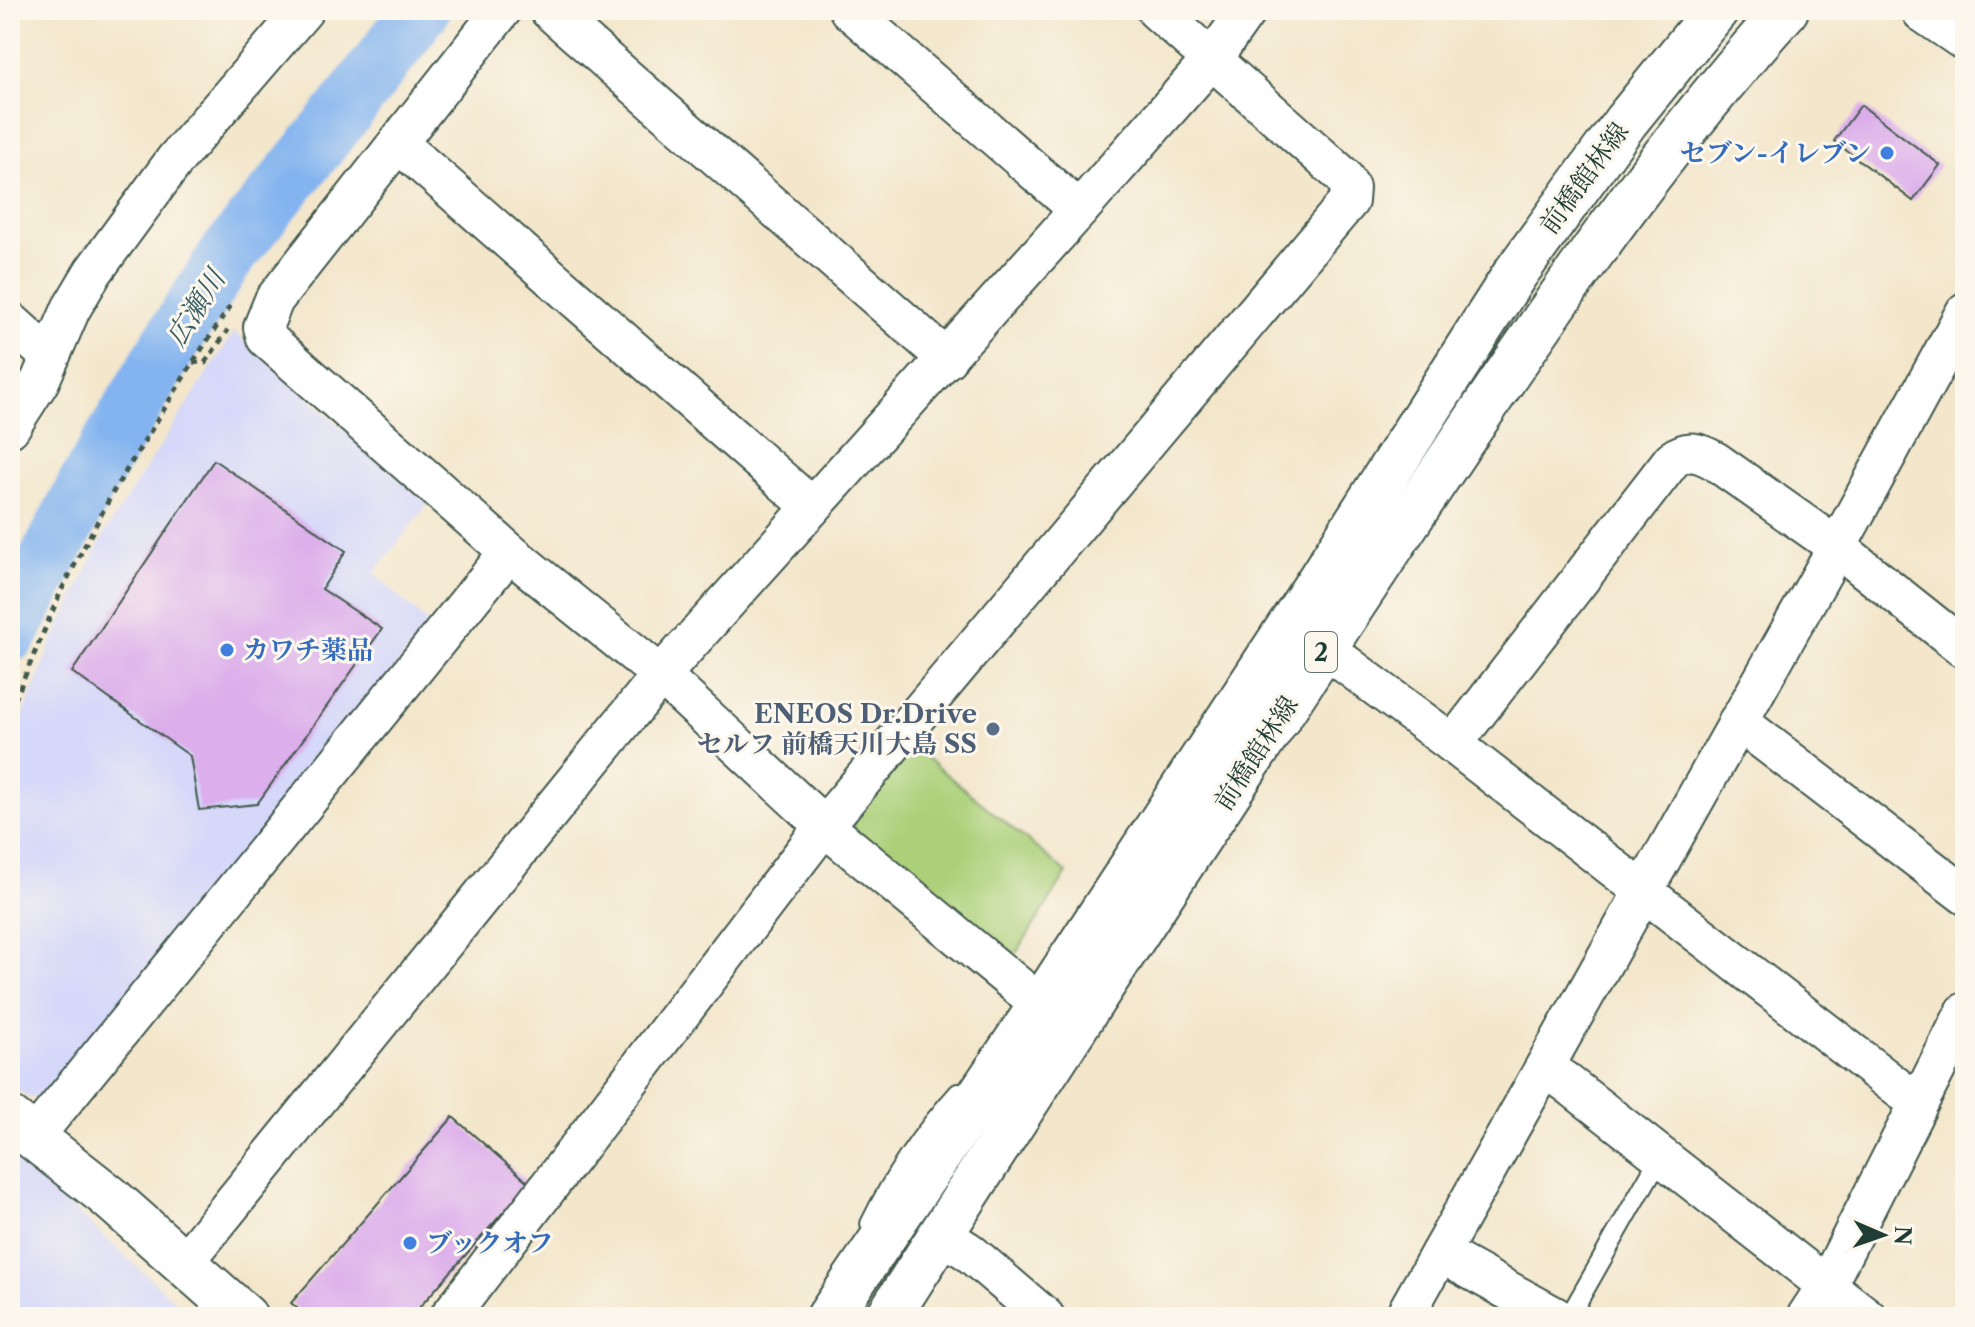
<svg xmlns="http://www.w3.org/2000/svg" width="1975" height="1327" font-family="'Libre Caslon Text','Noto Serif JP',serif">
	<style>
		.built { fill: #d5d8f9 }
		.green { fill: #acd079; stroke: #668656; stroke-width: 2 }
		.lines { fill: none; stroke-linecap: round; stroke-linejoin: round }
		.river { stroke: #83b4ef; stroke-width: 58 }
		.building { fill: #dcaeeb }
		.service-casing { stroke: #3f564b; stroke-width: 22 }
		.minor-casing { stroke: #3f564b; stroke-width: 42 }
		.tertiary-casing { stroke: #3f564b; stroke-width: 48 }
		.primary-casing { stroke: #3f564b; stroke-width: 48 }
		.path { stroke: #3f564b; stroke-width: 5; stroke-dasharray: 6 6; stroke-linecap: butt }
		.service { stroke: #fff; stroke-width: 18 }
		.minor { stroke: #fff; stroke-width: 38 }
		.tertiary { stroke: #fff; stroke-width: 44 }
		.primary { stroke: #fff; stroke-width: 44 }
		.shop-dot { fill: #3f7fe0; stroke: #fbf7ec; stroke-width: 3 }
		.service-dot { fill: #5c6f8a; stroke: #fbf7ec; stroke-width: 3 }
		.labels { text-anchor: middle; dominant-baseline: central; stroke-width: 6; stroke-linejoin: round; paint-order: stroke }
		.shield { fill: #fbf7ec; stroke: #61756b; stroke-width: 2 }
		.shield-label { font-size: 24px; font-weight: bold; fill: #1f3d34 }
		.shop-label { font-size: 26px; font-weight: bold; fill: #366cbe; stroke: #fbf7ec; text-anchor: start }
		.street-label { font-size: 26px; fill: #1f3d34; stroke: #fbf7ec }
		.service-label { font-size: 26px; font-weight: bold; fill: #4e5e75; stroke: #fbf7ec; text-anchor: end }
		.water-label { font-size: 28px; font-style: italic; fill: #385b63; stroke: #fbf7ec }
	</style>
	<rect width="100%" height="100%" fill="#fbf7ec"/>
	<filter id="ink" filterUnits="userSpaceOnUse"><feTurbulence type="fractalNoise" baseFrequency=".0125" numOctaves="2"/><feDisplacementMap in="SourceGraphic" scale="16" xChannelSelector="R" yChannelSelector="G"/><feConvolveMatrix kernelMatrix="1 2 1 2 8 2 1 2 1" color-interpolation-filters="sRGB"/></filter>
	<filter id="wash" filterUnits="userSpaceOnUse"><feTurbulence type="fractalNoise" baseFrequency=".006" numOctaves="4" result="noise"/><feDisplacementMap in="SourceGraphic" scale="32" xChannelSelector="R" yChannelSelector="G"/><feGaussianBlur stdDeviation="1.8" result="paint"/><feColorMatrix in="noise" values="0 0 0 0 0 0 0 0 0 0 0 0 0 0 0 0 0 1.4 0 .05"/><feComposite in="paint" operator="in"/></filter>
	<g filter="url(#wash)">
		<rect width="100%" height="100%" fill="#f3e6cb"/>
		<g class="built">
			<polygon points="234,332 428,504 374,573 430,625 46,1097 29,1097 10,1086 10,747 52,642 106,530"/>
			<polygon points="10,1154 27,1167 193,1317 10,1317"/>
		</g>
		<polygon class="green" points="913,747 1067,873 1017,952 1000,952 855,836 854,819"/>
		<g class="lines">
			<polyline class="river" points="10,633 87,484 170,344 229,253 345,111 421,10"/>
		</g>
		<g id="blocks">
			<g class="building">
				<polygon points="1861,105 1940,165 1913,201 1834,141"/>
				<polygon points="214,460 346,551 322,589 382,629 257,804 199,810 190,756 72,672"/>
				<polygon points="453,1117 529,1183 411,1317 307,1317 291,1303"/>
			</g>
		</g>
	</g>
	<g filter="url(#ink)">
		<use href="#blocks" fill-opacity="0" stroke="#3f564b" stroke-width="2"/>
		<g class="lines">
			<g class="service-casing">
				<g id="service">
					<path d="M870 1224C893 1176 922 1133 958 1093"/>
					<polyline points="1569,1317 1660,1157"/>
				</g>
			</g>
			<g class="minor-casing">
				<g id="minor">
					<polyline points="502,10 274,300 263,327 266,338 509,552 661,675 824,826 1041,1005"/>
					<polyline points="549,10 947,359"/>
					<polyline points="849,10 1079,210"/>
					<polyline points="398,143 812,507"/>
					<polyline points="10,321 50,357"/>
					<polyline points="10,428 40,381 71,309 93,272 175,160 304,10"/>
					<polyline points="1324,648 1453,744 1902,1091 1919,1100"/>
					<polyline points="1738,721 1965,895"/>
					<path d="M1453 744 1672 460C1688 448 1699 452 1715 461L1837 547 1965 649"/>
					<polyline points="1544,1069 1563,1080 1867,1317"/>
					<polyline points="34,1137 509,552"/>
					<polyline points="941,1234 969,1252 1045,1317"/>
					<polyline points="1440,1253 1556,1317"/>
					<polyline points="184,1263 661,675 1079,210 1213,58 1247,10"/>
					<polyline points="449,1317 824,826 1349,201 1350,188 1343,176 1156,10"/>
					<polyline points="1404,1317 1837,547 1965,312"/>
					<polyline points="1806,1317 1827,1285 1965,1012"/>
				</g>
			</g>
			<g class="tertiary-casing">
				<g id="tertiary">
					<polyline points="1924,10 1965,38"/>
					<polyline points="10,1119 108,1196 245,1317"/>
				</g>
			</g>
			<g class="primary-casing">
				<g id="primary">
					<polyline points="829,1317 1041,1005 1313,590 1515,274 1626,121 1716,10"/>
					<path d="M888 1317C1045 1071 1206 826 1368 582 1498 386 1628 185 1786 10"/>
				</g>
			</g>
			<g class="path">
				<polyline points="193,362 205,363 228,330"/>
				<polyline points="10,711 61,591 113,492 193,362 231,305"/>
			</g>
			<use href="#service" class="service"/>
			<use href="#minor" class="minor"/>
			<use href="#tertiary" class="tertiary"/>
			<use href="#primary" class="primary"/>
		</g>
	</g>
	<g class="shop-dot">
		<circle cx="1887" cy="153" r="8"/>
		<circle cx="227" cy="650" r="8"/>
		<circle cx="410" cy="1243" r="8"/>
	</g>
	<circle class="service-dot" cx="993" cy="729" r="8"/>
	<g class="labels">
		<rect class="shield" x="1305" y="632" width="32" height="40" rx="6"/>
		<g class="shield-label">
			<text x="1321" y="652">2</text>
		</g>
		<g class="shop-label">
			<text x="1871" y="153" text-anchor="end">セブン-イレブン</text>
			<text x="243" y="650">カワチ薬品</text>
			<text x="426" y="1243">ブックオフ</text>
		</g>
		<g class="street-label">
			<text transform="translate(1584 178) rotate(-54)">前橋館林線</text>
			<text transform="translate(1256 753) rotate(-57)">前橋館林線</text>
		</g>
		<g class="service-label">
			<text x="977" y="714">ENEOS Dr.Drive<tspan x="977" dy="30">セルフ 前橋天川大島 SS</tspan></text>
		</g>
		<g class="water-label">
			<text transform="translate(195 308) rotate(-58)">広瀬川</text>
		</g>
	</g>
	<rect width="1975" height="1327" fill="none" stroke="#fbf7ec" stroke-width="40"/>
	<g transform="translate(1883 1235) rotate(92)" stroke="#fbf7ec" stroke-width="6" paint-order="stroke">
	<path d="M0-6L14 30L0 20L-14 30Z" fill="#1f3d34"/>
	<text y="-12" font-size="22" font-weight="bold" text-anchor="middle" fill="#1f3d34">N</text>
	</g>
</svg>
